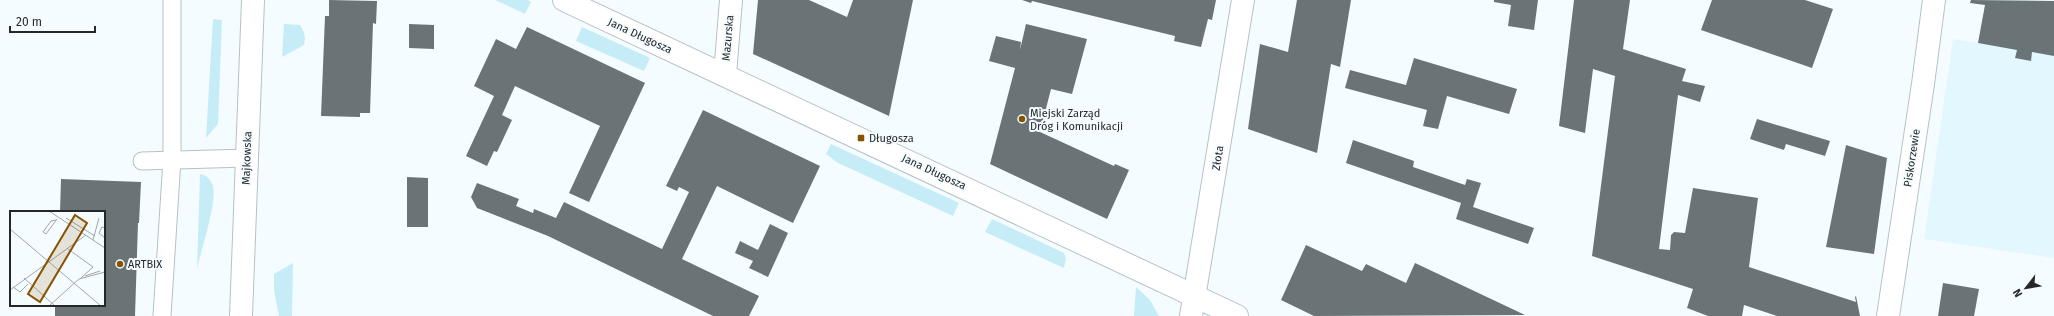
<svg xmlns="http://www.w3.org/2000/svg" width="2054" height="316" font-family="'Fira Sans',sans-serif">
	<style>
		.built { fill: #e3f7fe }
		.green { fill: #c6ecf8 }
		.building { fill: #6a7477 }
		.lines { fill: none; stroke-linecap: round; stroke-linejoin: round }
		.lane-casing { stroke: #b6c1c5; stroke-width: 19 }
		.street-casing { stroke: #b6c1c5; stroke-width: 24 }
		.secondary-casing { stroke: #b6c1c5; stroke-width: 24 }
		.lane { stroke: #fff; stroke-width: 17 }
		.street { stroke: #fff; stroke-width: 22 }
		.secondary { stroke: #fff; stroke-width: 22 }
		.poi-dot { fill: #875300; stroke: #f5fcff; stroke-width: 1.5 }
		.labels { text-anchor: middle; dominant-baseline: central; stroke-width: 4; stroke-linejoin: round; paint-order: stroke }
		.street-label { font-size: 11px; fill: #242829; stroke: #f5fcff }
		.poi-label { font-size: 11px; fill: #242829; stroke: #f5fcff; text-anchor: start }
		.inset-road { fill: none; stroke: #a1a7a9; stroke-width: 1 }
		.view { fill: #875300; fill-opacity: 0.15; stroke: #875300; stroke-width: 2 }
		.inset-edge { fill: none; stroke: #242829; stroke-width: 2 }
	</style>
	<rect width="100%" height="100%" fill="#f5fcff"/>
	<polygon class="built" points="1986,0 2054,1 2054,258 1924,239 1953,39 1978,43"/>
	<g class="green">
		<polygon points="495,0 528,0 531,2 525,14"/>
		<polygon points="213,19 222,20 218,124 206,138"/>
		<path d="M284 24 300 25C304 32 306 36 304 45L282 57Z"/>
		<polygon points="582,27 650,58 644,71 576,41"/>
		<polygon points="831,144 959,203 953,216 838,163 826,154"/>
		<path d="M200 174C207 175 211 180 213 186 217 204 201 250 197 269Z"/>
		<polygon points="992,219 1064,253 1066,259 1064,268 985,232"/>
		<polygon points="293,263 292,316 279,316 274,290 274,274"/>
		<polygon points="1136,287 1150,300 1159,316 1134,316"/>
	</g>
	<g class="building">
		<polygon points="329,0 377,1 376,24 373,23 370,113 360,113 360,117 321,116 325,16 329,16"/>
		<polygon points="758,0 809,0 847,17 853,0 913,0 889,116 753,54"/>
		<polygon points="1022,0 1216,0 1212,20 1208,19 1201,47 1174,41 1175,36 1032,1 1031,3"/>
		<polygon points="1297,0 1351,0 1340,67 1331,64 1317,153 1248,129 1260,44 1288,52"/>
		<polygon points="1494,0 1538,0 1534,30 1508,26 1511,5 1494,2"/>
		<polygon points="1574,0 1630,0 1623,49 1686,69 1682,81 1705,86 1700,102 1678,95 1659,249 1670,250 1671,235 1674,232 1685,233 1693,188 1758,198 1749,267 1856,302 1855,297 1856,296 1860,316 1777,316 1744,305 1742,316 1708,316 1687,308 1693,289 1592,256 1615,76 1593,69 1585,133 1559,126"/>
		<polygon points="1712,0 1805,0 1833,9 1812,68 1701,30"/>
		<polygon points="1971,0 2054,1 2054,56 2032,52 2031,61 2015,58 2017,50 1978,43 1985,5 1970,3"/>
		<polygon points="409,24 434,25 434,49 409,48"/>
		<polygon points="1026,24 1087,39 1072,94 1051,89 1040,132 1114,166 1115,164 1129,170 1107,219 990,164 1015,68 989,61 996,36 1021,42 1020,50"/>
		<polygon points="527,27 645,83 589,202 569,193 600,126 515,86 502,115 512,120 497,152 494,151 487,166 466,156 494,96 474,86 496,39 516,49"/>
		<polygon points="1414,58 1517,89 1509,114 1447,96 1438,129 1423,126 1427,110 1345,88 1350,70 1406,85"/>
		<polygon points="703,110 820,166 793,223 717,186 682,259 759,296 749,316 713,316 548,236 477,208 471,197 477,183 519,199 516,206 533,213 534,209 556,218 564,202 662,249 689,192 679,187 677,191 666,186"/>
		<polygon points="1757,119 1830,141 1825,156 1786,144 1784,150 1750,139"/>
		<polygon points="1353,140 1414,161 1413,167 1465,185 1467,179 1481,183 1473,207 1534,228 1528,244 1456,219 1461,203 1346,163"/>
		<polygon points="1846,145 1887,158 1874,254 1826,247"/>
		<polygon points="407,177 428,178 428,227 407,227"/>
		<polygon points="61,179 141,182 139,223 109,222 138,223 135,316 55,316 55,305 104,305 104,212 60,212"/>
		<polygon points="770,224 788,233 768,277 749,268 753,261 735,253 740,241 758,250"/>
		<polygon points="1306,245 1362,271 1366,264 1406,283 1415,263 1525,315 1314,316 1281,300"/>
		<polygon points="1943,283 1979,289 1974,316 1938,316"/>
	</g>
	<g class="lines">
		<g class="lane-casing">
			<g id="lane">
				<polyline points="142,161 247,158"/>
				<polyline points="162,316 172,159 172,0"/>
			</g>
		</g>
		<g class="street-casing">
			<g id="street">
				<polyline points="564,0 1237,316"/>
				<polyline points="725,75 731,0"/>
				<polyline points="1191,316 1243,0"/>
				<polyline points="1888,316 1923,84 1934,0"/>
			</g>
		</g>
		<g class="secondary-casing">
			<polyline id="secondary" points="241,316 253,0"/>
		</g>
		<use href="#lane" class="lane"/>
		<use href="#street" class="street"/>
		<use href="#secondary" class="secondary"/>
	</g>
	<g class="poi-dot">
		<circle cx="1022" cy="119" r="4"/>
		<rect x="857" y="134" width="8" height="8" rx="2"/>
		<circle cx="120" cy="264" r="4"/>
	</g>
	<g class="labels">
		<g class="street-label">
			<text transform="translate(640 36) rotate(25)">Jana Długosza</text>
			<text transform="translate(728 38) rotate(-85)">Mazurska</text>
			<text transform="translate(247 158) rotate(-88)">Majkowska</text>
			<text transform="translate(1218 158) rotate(-81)">Złota</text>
			<text transform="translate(1912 158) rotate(-81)">Piskorzewie</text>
			<text transform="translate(934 172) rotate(25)">Jana Długosza</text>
		</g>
		<g class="poi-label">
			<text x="1030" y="113">Miejski Zarząd<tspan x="1030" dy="13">Dróg i Komunikacji</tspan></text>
			<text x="869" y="138">Długosza</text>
			<text x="128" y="264">ARTBIX</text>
		</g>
	</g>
	<g transform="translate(10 211)">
		<rect width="95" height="95" fill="#f5fcff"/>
		<path class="inset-road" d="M39 0 95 37M56 7 85 25M95 17 92 16 89 22 95 27M0 18 91 95M36 23 33 21 41 10 46 9M36 23 47 8M83 29 89 7M58 38 83 56 71 67M75 65 90 60M14 67 45 95M3 76 10 81 18 73M0 79 76 24M39 95 69 68 95 61"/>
		<path class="view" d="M65 4 77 12 30 91 18 83Z"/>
		<rect width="95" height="95" class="inset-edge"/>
	</g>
	<g transform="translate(2026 288) rotate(239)" stroke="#f5fcff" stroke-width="3" paint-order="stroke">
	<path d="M0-3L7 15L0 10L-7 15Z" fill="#242829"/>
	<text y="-6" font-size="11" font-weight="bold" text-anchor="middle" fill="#242829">N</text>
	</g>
	<path d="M10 26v6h85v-6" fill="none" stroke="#242829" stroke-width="2"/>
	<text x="16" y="26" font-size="12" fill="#242829" stroke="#f5fcff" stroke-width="3" paint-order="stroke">20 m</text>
</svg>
